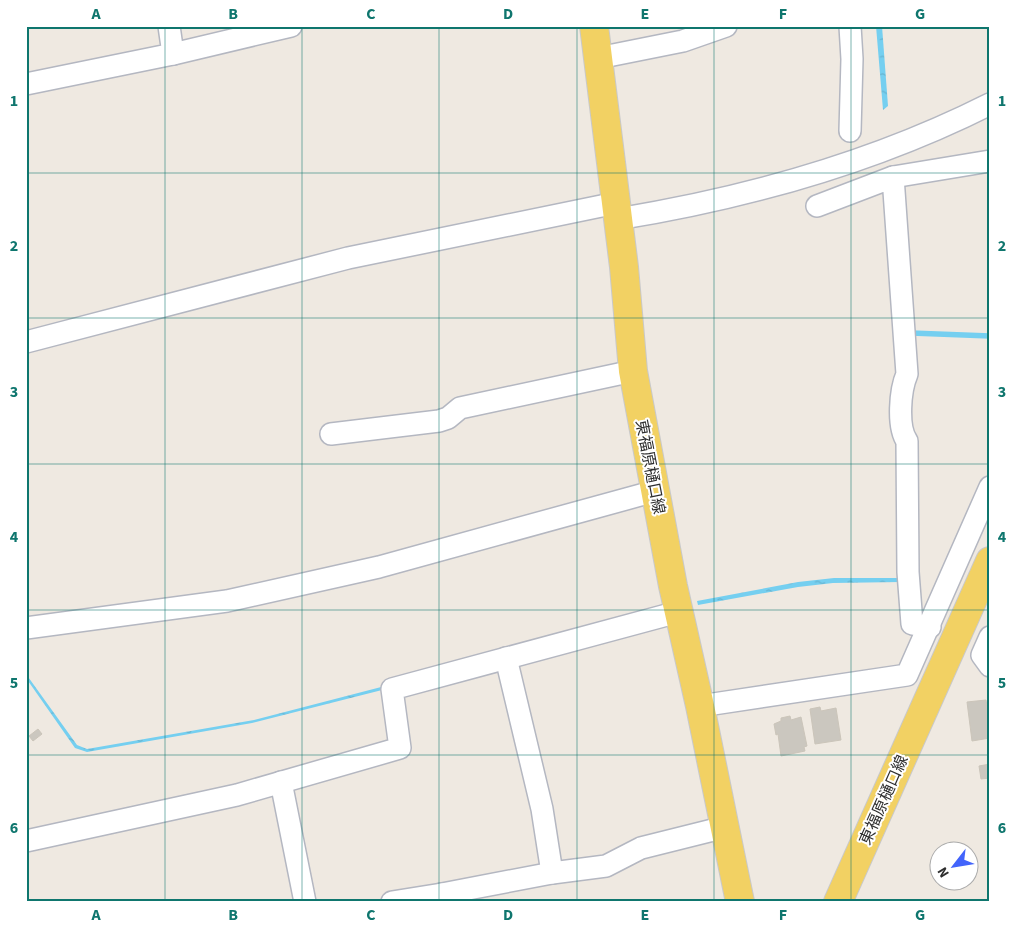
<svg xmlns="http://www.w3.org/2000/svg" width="1016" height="928" font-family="'Source Sans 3','Noto Sans JP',sans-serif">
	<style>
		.water { fill: url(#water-ripples) }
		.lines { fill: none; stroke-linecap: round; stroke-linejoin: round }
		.stream { stroke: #75cff0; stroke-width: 5.5 }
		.building { fill: #cbc7bf; stroke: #cbc5ba }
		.minor-casing { stroke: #b4b7c1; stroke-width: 24 }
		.major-casing { stroke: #c9c9c9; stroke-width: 30 }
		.minor { stroke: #fff; stroke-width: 21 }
		.major { stroke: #f2d163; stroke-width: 28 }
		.grid { fill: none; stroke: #0f766e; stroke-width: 1; stroke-opacity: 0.55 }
		.labels { text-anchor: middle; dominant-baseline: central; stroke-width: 4; stroke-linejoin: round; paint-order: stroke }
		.street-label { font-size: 16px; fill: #2e2e2e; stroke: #fff }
		.neatline { fill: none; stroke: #0f766e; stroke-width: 2 }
		.grid-label { font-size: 16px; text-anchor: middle; font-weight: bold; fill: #0f766e }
	</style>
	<defs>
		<pattern id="water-ripples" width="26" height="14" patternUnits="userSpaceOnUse" patternTransform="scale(1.25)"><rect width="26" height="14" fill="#75cff0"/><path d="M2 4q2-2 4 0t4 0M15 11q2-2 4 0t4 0" fill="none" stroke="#66b2ce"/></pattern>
	</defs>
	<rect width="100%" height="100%" fill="#efe9e1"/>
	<g class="water">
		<polygon points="876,26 882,26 888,106 883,110"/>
		<polygon points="834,578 900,578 901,582 833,583 798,587 698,605 697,601 798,582"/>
		<polygon points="26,674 77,745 87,749 254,720 385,686 386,689 252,723 87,752 75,748 26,678"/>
	</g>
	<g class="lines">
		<polyline class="stream" points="911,333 990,336"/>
	</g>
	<g class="building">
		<polygon points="986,700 987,706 990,705 990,738 972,741 967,702"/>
		<polygon points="820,707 821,711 836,708 841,740 815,744 810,709"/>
		<polygon points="790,716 791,720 801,717 807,746 804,747 805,751 781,756 778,734 776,735 774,724 781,721 781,718"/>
		<polygon points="38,729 42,734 33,741 29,736"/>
		<polygon points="990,764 990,778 981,779 979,766"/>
	</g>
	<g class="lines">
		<g class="minor-casing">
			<g id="minor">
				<polyline points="173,54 291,26"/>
				<polyline points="598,58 683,41 726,26"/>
				<polyline points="26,84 173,54 169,26"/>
				<polyline points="850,131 852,59 850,26"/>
				<polyline points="893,177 990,161"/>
				<path d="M817 206 893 177 907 374C900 390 897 427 907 441L908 572 912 624 930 627"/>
				<path d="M618 219C747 198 873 163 990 104"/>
				<polyline points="26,342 348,258 616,203"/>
				<polyline points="331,434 439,421 448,418 460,408 633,371"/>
				<polyline points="26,628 227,601 379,567 655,491"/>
				<polyline points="990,637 982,655 990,666"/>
				<polyline points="700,706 907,675 990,487"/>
				<polyline points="281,782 305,902"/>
				<polyline points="26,841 237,795 400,748 392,689 678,612"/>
				<polyline points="552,873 606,866 641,848 725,827"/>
				<polyline points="392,902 442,894"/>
				<polyline points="444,902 442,894 552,873 542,809 506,658"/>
			</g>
		</g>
		<g class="major-casing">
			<g id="major">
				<polyline points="594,26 624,267 633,371 673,586 700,706 740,902"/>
				<polyline points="838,902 990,561"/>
			</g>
		</g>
		<use href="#minor" class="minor"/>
		<use href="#major" class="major"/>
	</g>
	<path class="grid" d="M165 26V902M302 26V902M439 26V902M577 26V902M714 26V902M851 26V902M26 173H990M26 318H990M26 464H990M26 610H990M26 755H990"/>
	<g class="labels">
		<g class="street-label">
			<text transform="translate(650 467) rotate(79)">東福原樋口線</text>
			<text transform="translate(884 800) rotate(-66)">東福原樋口線</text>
		</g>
	</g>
	<rect width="1016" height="928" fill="none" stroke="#ffffff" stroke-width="55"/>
	<g transform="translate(954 866) rotate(239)"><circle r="24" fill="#ffffff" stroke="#ababab"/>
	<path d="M0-4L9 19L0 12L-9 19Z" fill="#4264fb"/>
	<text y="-8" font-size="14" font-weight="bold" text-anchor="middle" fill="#2e2e2e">N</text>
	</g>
	<rect x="28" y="28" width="960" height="872" class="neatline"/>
	<g class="grid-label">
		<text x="96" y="19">A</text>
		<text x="233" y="19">B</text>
		<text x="371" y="19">C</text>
		<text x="508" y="19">D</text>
		<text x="645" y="19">E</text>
		<text x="783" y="19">F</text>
		<text x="920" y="19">G</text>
		<text x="14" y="106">1</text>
		<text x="1002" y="106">1</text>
		<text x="14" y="251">2</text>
		<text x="1002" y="251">2</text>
		<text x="14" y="397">3</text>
		<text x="1002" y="397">3</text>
		<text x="14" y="542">4</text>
		<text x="1002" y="542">4</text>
		<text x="14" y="688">5</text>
		<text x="1002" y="688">5</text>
		<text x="14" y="833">6</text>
		<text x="1002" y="833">6</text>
		<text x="96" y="920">A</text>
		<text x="233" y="920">B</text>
		<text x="371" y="920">C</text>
		<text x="508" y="920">D</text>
		<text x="645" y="920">E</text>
		<text x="783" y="920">F</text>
		<text x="920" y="920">G</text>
	</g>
</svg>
